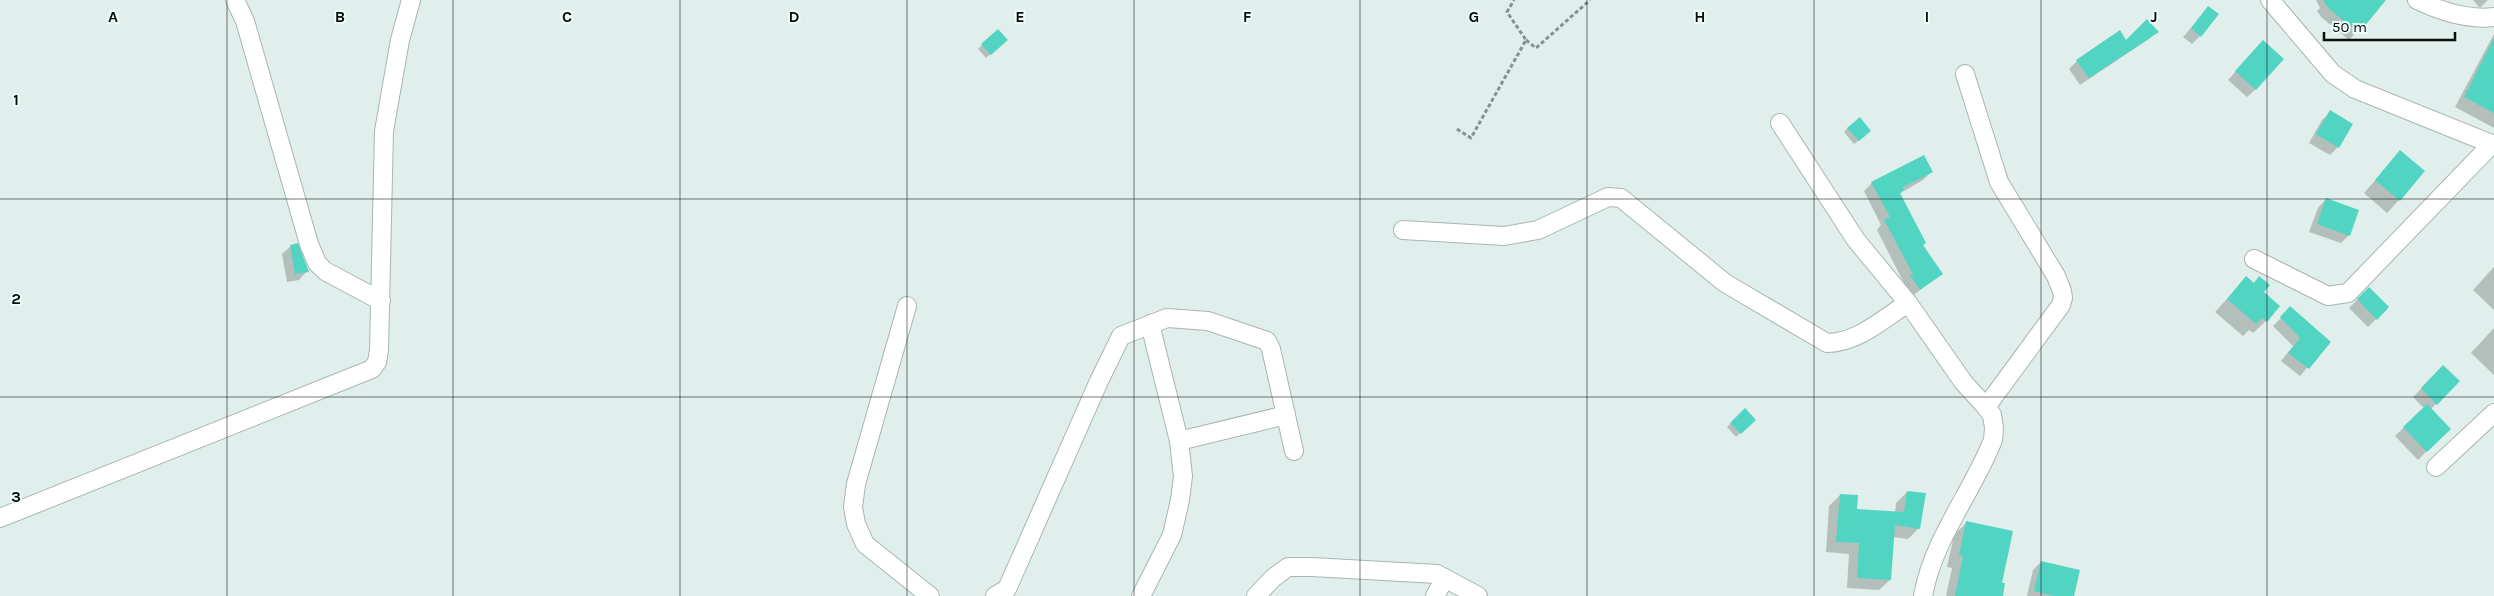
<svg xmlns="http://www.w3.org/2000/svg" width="2494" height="596" font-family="Karla,sans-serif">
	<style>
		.shadow { fill: #0003 }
		.building { fill: #52d4c3 }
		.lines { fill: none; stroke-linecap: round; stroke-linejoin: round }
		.minor-casing { stroke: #a8b5b3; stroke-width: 20 }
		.path { stroke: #87918f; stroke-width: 3; stroke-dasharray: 4 2.5; stroke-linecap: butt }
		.minor { stroke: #fff; stroke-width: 18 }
		.grid { fill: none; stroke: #090d0c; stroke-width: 1; stroke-opacity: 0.55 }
		.grid-label { font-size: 16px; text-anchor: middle; font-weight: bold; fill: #090d0c; stroke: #eefcfa; stroke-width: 4; stroke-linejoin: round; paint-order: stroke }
	</style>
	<rect width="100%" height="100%" fill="#e1efec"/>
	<g class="shadow">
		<polygon points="2316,0 2375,0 2380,5 2349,40 2321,17 2317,11 2320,8"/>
		<polygon points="2473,0 2488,0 2480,8"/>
		<polygon points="2208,8 2200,36 2192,44 2183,37"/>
		<polygon points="2157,32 2149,39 2080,85 2069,69 2077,61"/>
		<polygon points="2494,34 2494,128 2455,107"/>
		<polygon points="1006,40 986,58 978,49 982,45"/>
		<polygon points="2255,50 2256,89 2247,97 2228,80"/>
		<polygon points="2331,112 2338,147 2330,155 2309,143 2322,120"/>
		<polygon points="1848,128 1866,135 1854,144 1844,132"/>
		<polygon points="2400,152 2399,200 2387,213 2364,193"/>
		<polygon points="1932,171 1923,180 1899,194 1922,246 1941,274 1911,297 1877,230 1881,225 1864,191 1872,183"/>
		<polygon points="2326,199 2349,235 2341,243 2309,232 2318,208"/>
		<polygon points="291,246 307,271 299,280 287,282 282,254"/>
		<polygon points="2494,267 2494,310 2473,290"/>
		<polygon points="2246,278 2262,292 2266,321 2253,333 2249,330 2243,336 2215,312"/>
		<polygon points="2369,288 2388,307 2368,327 2349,308"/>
		<polygon points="2291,308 2329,342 2300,376 2281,361 2293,346 2273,326"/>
		<polygon points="2494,328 2494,375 2471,353"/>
		<polygon points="2443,367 2458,381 2431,409 2449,429 2418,460 2395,436 2424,408 2413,397"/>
		<polygon points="1745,410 1754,420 1736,437 1727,427"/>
		<polygon points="1907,492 1919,528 1908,539 1893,537 1890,580 1879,590 1847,588 1849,554 1826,552 1829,506 1840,495 1856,510 1895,513 1896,503"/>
		<polygon points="1967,522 2001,584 2001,596 1946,596 1952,568 1947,567 1954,535"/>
		<polygon points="2041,562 2073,596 2027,596 2033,570"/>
	</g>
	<g class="building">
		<polygon points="2323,0 2386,0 2359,33 2329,9"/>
		<polygon points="2208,6 2219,14 2201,37 2191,28"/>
		<polygon points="2147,19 2159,32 2089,78 2076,60 2120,30 2126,40"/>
		<polygon points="998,29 1008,40 991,55 981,44"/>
		<polygon points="2494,38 2494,113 2464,97"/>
		<polygon points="2263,40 2284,59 2256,90 2235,71"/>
		<polygon points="2330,110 2353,124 2339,148 2316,134"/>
		<polygon points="1860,117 1871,131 1859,141 1847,128"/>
		<polygon points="2400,150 2425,171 2400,201 2375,180"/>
		<polygon points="1924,155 1933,172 1903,187 1904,190 1900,193 1926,243 1923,245 1943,274 1920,290 1910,275 1913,274 1884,220 1890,217 1871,182"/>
		<polygon points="2326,198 2359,210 2350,236 2317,224"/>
		<polygon points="298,243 309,272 295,274 290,245"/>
		<polygon points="2246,276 2254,283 2259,276 2270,285 2264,292 2280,306 2267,322 2262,318 2256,324 2227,299"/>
		<polygon points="2369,287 2389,307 2377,320 2357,299"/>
		<polygon points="2290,306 2331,342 2309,369 2288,353 2300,338 2280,317"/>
		<polygon points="2443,365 2460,381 2437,405 2421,388"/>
		<polygon points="2427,404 2451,429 2427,452 2403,427"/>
		<polygon points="1745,408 1756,420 1741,434 1730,423"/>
		<polygon points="1907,491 1926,493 1920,529 1895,525 1891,580 1857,578 1859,543 1836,542 1840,494 1858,495 1857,509 1904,512"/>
		<polygon points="1966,521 2013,531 2002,583 2005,583 2003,596 1955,596 1963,556 1959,555"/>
		<polygon points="2041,561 2080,570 2074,596 2054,596 2034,591"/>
	</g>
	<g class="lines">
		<g class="minor-casing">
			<g id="minor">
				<polyline points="235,0 245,21 309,244 317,263 325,271 381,301"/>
				<polyline points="2270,0 2333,74 2355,89 2494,145"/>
				<path d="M2417 0C2440 11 2469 20 2494 17"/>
				<polyline points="1965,74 1999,182 2056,276 2062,291 2063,298 2061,305 1986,407"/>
				<path d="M1780 123 1856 240 1908 303 1964 383 1986 407 1992 415 1994 428 1993 440C1972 493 1933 539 1923 596"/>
				<path d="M1403 230 1504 236 1538 230 1608 197 1621 198 1725 283 1827 343C1857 343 1883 319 1908 303"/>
				<polyline points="2254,259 2328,296 2348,293 2492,144"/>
				<polyline points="907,306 856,484 853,507 856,524 865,544 930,596"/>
				<polyline points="1179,441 1286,415"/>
				<polyline points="2436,467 2494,413"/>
				<polyline points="0,518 372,369 377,362 379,350 384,131 400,40 411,0"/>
				<polyline points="995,596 1007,589 1099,381 1121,336 1167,318 1208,321 1267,341 1271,349 1294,451"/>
				<polyline points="1141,596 1172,535 1180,500 1183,476 1179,441 1150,324"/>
				<polyline points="1256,596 1273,578 1288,567 1312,567 1437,574 1478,596"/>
				<polyline points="1435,596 1445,578"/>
			</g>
		</g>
		<g class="path">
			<polyline points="1526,40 1536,48 1590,0"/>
			<polyline points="1457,129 1471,138 1526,40 1507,12 1514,0"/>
		</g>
		<use href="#minor" class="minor"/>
	</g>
	<path class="grid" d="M227 0V596M453 0V596M680 0V596M907 0V596M1134 0V596M1360 0V596M1587 0V596M1814 0V596M2041 0V596M2267 0V596M0 199H2494M0 397H2494"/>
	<g class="grid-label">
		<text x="113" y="22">A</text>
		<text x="340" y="22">B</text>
		<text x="567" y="22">C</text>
		<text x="794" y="22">D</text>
		<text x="1020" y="22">E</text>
		<text x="1247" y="22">F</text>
		<text x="1474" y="22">G</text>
		<text x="1700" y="22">H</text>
		<text x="1927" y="22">I</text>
		<text x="2154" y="22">J</text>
		<text x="16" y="105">1</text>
		<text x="16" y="304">2</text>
		<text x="16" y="502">3</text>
	</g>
	<path d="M2324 32v8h131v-8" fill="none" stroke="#090d0c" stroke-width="2.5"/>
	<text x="2332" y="32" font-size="15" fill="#090d0c" stroke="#eefcfa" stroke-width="4" paint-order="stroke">50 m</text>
</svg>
